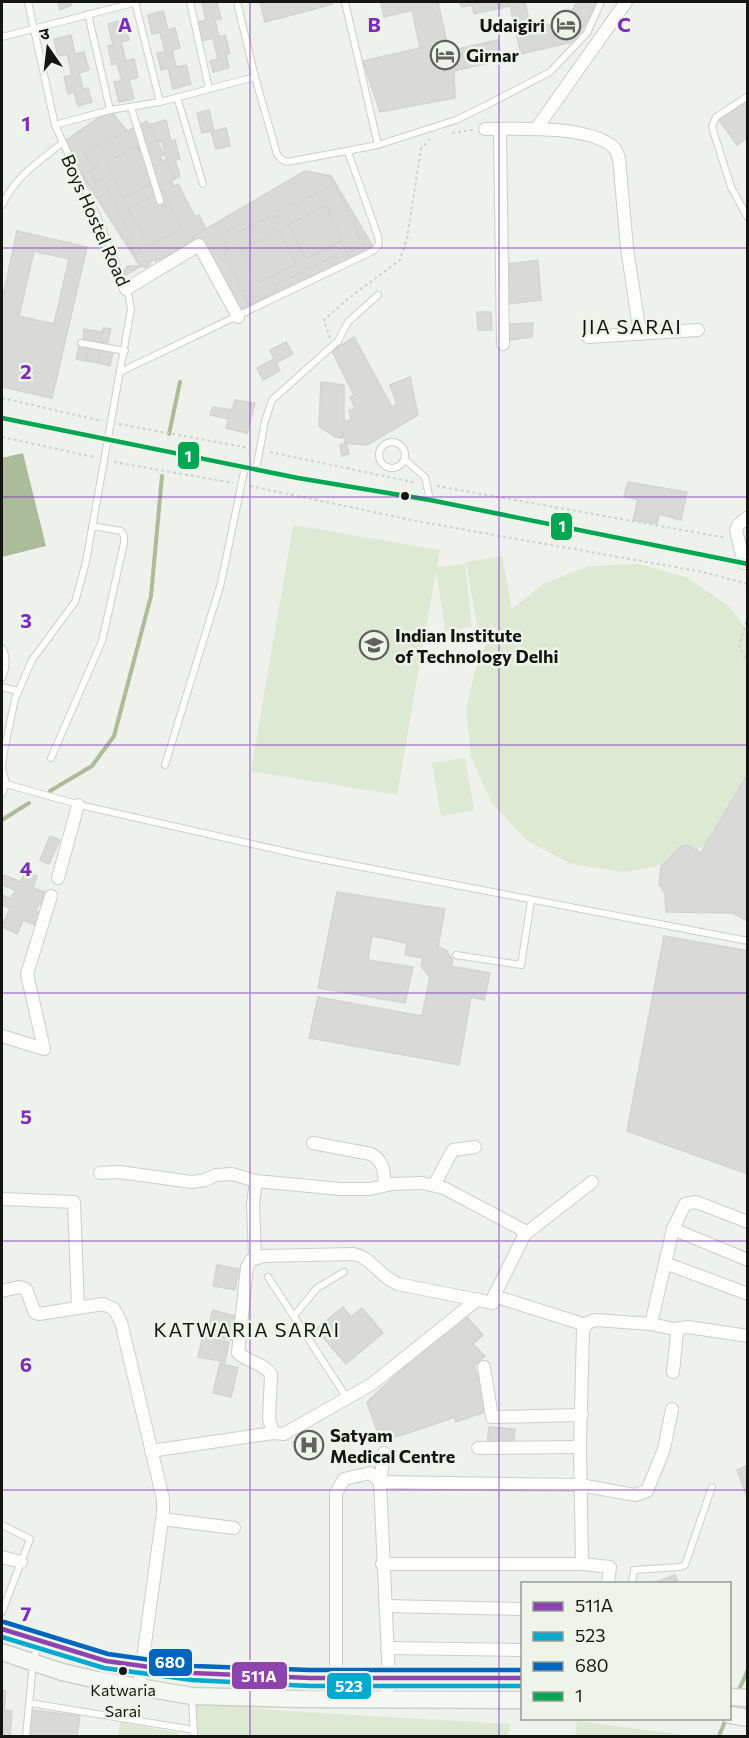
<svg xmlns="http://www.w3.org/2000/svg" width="749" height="1738" font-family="Commissioner,'Noto Sans Devanagari',sans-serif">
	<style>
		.green { fill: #dee9d3 }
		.water { fill: #acbb9a }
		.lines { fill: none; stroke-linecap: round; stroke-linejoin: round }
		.stream { stroke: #acbb9a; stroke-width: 4 }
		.building { fill: #d9d9d7; stroke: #d3d3d2; stroke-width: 1.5; fill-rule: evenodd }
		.lane-casing { stroke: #ccceca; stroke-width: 8 }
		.street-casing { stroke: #ccceca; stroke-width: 14 }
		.secondary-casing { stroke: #ccceca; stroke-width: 19 }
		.path { stroke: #d0d0ce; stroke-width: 2; stroke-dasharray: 3 3; stroke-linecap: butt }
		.lane { stroke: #fdfdfc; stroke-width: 6 }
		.street { stroke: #fdfdfc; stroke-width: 12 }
		.secondary { stroke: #f5f7f3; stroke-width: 16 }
		.bus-1-casing { stroke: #eff4ea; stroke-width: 9 }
		.bus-2-casing { stroke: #eff4ea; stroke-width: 9 }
		.bus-3-casing { stroke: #eff4ea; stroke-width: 9 }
		.bus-4-casing { stroke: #eff4ea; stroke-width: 9 }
		.bus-1 { stroke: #8e44ad; stroke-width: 4.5 }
		.bus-2 { stroke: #00a9ce; stroke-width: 4.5 }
		.bus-3 { stroke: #0065bd; stroke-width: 4.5 }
		.bus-4 { stroke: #00a651; stroke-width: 4.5 }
		.grid { fill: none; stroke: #7b2cbf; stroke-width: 1.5; stroke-opacity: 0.55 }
		.bus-dot { fill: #141512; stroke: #eff4ea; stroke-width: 2 }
		.labels { text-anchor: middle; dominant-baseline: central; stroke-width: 5; stroke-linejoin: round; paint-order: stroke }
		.bus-label { font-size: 16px; fill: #141512; stroke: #eff4ea }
		.poi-label { font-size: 18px; font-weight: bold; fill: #141512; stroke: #eff4ea; text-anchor: start }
		.street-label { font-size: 18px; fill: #141512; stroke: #eff4ea }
		.neighbourhood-label { font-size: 20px; letter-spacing: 1.5px; fill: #141512; stroke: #eff4ea }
		.grid-label { font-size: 20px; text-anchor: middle; font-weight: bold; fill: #7b2cbf; stroke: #eff4ea; stroke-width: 5; stroke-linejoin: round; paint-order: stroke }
		.line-badge { stroke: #eff4ea; stroke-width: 2 }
		.badge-label { font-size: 16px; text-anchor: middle; font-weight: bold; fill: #fff }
	</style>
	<rect width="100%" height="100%" fill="#eff2ec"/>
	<g class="green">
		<polygon points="293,525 440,550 437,567 465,564 472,627 445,631 436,570 397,795 251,771"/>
		<polygon points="502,556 512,609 543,584 589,566 640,564 688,578 730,607 747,631 748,805 719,837 674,863 623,872 571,864 526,840 492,803 471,757 466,708 478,659 497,627 478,630 466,562"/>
		<polygon points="465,758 474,810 441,816 432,763"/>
		<polygon points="194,1701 270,1710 511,1724 508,1736 197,1736"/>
		<polygon points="577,1721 693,1736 575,1736"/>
		<polygon points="120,1722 179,1733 178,1736 118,1736"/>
	</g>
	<polygon class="water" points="23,453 46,546 2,557 2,458"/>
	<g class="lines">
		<g class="stream">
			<polyline points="169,434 180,382"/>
			<polyline points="50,791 92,766 114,736 151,596 162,476"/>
			<polyline points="2,820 29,803"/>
			<polyline points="737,1694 748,1670"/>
			<polyline points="719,1736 726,1719"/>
		</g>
	</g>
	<g class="building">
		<polygon points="58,2 70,2 71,5 60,10"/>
		<polygon points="202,2 217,2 221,19 215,20 219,37 225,35 230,53 226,54 229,68 213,72 210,61 218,59 213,38 202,41 198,22 206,20"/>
		<polygon points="260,2 332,2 333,4 265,22"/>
		<polygon points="386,2 445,2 438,3 449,51 498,40 502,60 454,71 455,98 380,112 363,61 420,48 412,10 384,17 381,3"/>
		<polygon points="459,2 525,2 531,29 566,21 577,2 597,2 576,41 521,54 510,6 474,14 472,5 462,7"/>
		<polygon points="163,11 168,30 175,28 180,48 172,50 176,67 186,65 191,84 173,89 168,68 161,70 157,53 165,52 160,32 152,34 148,15"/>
		<polygon points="124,20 129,40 121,42 126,61 134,59 138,77 129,80 134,99 119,102 114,82 122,81 117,63 112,65 108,46 113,45 108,24"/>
		<polygon points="71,35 75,54 84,52 89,70 79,73 83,89 88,88 92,102 78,106 74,92 68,94 64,77 72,75 67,54 58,56 54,39"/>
		<polygon points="748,100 748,137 737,145 719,120"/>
		<polygon points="110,110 206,229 122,277 127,266 140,266 62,143"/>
		<polygon points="209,110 214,131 226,128 230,146 216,149 211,131 202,133 197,113"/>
		<polygon points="166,120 171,141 175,140 180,159 175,160 180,177 162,181 158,164 167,162 162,141 153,143 148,125"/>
		<path d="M147 121 164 155 160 157 162 161 166 159 175 179 171 181 174 186 178 184 195 217 199 215 206 229 192 237 194 242 156 261 155 260 149 262 150 265 145 268 140 266 135 255 142 252 141 250 133 254 127 243 133 240 103 180 104 178 96 182 90 170 98 166 97 164 92 167 84 153ZM138 146 156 181 124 198 106 162ZM163 190 181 229 149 246 129 209Z"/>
		<polygon points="305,171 331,176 375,250 245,314 192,237"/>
		<path d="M334 184 358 232 356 234 358 238 361 237 365 244 351 252 348 246 344 247 348 254 338 259 336 255 274 286 277 291 249 305 244 295 247 294 245 290 243 291 223 252 229 249 221 235 235 227 238 233 272 215 274 219 279 216 276 212 295 202 297 207 303 205 301 201ZM327 205 329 210 328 212 343 240 306 259 288 225ZM279 230 296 264 258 283 240 250Z"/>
		<path d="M17 231 87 247 52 398 2 387V301ZM34 251 69 259 54 324 19 316Z"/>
		<polygon points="538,260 541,300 508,304 508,264"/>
		<polygon points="477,312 491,312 492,330 478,330"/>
		<polygon points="533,323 532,337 509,340 507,324"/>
		<polygon points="103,328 111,329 108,343 100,342"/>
		<polygon points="84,329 102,332 100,342 83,340"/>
		<polygon points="354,337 392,407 397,404 390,385 410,377 418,415 367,445 345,443 343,432 342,432 342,438 335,437 319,426 321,382 344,385 344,421 351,420 349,411 355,408 350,397 354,395 332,351"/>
		<polygon points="286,342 293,354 276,363 280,371 263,380 257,368 274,359 270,350"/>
		<polygon points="79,346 89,348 86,361 76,359"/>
		<polygon points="89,348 100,350 98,363 86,361"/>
		<polygon points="100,350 113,353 110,366 98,363"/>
		<polygon points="235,400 255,403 247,433 226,428 229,419 210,415 213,407 232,410"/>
		<polygon points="346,443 349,454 342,456 340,445"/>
		<polygon points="628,482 687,492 681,520 659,514 657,524 633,520 638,500 624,496"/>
		<polygon points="746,777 748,777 748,921 732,913 666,912 665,893 659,884 661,867 680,847 687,845 701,853"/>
		<polygon points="50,836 60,840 49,864 40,860"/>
		<polygon points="25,871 37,876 33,888 47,893 42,905 39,904 35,911 40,913 35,925 23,920 17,934 2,927 10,908 3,905 2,908 2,895 11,899 15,890 2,885 2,880 4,875 21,882"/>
		<polygon points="337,892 445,909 438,947 446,950 453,961 450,966 490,973 484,1000 471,997 459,1065 309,1038 318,997 422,1016 430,977 421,966 423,958 405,955 407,943 372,936 368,960 413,967 405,1003 318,988"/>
		<polygon points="664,936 748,951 748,1174 627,1131"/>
		<polygon points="217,1265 239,1269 235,1290 213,1286"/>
		<polygon points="343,1307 351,1317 362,1308 383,1333 346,1364 316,1329"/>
		<polygon points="213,1310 238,1317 231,1340 206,1333"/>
		<polygon points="463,1313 483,1335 473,1344 485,1356 474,1366 490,1410 456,1422 455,1417 381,1442 367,1402"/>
		<polygon points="203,1336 229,1342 225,1362 198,1357"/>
		<polygon points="220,1363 238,1368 231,1397 213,1393"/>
		<polygon points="489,1427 515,1429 513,1447 487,1445"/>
		<polygon points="314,1435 319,1451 301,1456 300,1449 295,1451 293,1442"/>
		<polygon points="748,1465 748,1497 747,1497 737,1470"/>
		<polygon points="675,1575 678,1584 650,1584"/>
		<polygon points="2,1690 6,1691 4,1710 12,1711 10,1736 2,1736"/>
		<polygon points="32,1710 80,1716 77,1736 29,1736"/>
	</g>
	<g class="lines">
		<g class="lane-casing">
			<g id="lane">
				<polyline points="135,2 160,102"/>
				<polyline points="190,2 209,89"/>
				<polyline points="237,2 255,77 277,154 281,159 287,162 378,145 456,120 485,106 550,72 587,33 601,2"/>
				<polyline points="345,2 378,145"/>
				<polyline points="88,14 110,110"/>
				<polyline points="2,37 137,2"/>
				<polyline points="748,96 716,117 712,127 731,187 748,218"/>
				<polyline points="177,97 203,184"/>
				<polyline points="131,107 160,201"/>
				<polyline points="55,125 110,110 160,102 255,77"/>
				<path d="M2 205C16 176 37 163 62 143"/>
				<polyline points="81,343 125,351"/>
				<path d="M120 372 371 252C378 248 380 245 378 236L348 152"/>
				<polyline points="2,418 298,478 430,500 744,563"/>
				<circle cx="392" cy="455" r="13"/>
				<polyline points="404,459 425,477 430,500"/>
				<polyline points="256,470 265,421 272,400 338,341 348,322 378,295"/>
				<path d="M2 648C8 658 6 668 2 678"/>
				<polyline points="2,687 18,691"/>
				<polyline points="51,758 102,641 124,543 124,536 121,531 92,526"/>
				<polyline points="165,765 221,583 245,467"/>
				<polyline points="6,784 84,806 305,856 748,941"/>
				<polyline points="2,794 6,784 2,768 4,751 15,699 32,660 75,602 86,562 131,309 129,297 101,225 55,125 28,2"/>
				<polyline points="456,955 521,965 531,901"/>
				<polyline points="268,1277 347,1398"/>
				<polyline points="294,1316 317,1288 344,1272"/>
				<polyline points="2,1525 30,1539 2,1612"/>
				<polyline points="632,1584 634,1570 680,1567 685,1565 712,1487"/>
				<polyline points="192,1698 194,1736"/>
				<polyline points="30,1703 194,1730"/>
				<polyline points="26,1736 33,1663 38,1642"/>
			</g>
		</g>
		<g class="street-casing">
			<g id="street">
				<path d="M485 129C517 129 586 125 612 146 617 149 617 154 619 158L627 248 640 334"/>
				<polyline points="500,129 503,344"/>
				<polyline points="536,129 626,2"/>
				<polyline points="126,289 199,245 238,317"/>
				<polyline points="588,337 698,330"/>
				<polyline points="744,563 736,530 738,525 748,517"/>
				<polyline points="58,878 78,805"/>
				<polyline points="2,1036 44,1049"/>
				<polyline points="44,1049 27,974 51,896"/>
				<path d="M313 1143 371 1154C384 1161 384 1172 385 1185"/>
				<path d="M100 1173 119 1172 192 1182 205 1180 216 1175 232 1174 256 1181 341 1189H370L392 1184 422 1183 444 1188 523 1230V1238L494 1296 493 1303 398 1284C380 1277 372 1258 354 1254L264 1256 251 1260 247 1267 238 1353C248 1362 263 1363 271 1374L269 1419 273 1433 284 1434 372 1384 478 1299"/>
				<polyline points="434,1185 453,1150 475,1147"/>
				<polyline points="2,1199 74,1202 78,1307"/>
				<polyline points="673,1229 748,1260"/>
				<polyline points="524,1235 592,1182"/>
				<polyline points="255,1257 253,1204 256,1181"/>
				<polyline points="665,1263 748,1294"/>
				<polyline points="2,1291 19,1287 26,1289 35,1313 39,1314 103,1304 114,1309 121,1322 163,1499 163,1512 139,1688"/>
				<polyline points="494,1296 586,1325"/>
				<polyline points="651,1324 673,1229 685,1204 696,1202 748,1222"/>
				<polyline points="674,1329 688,1327 748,1336"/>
				<polyline points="484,1367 492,1417 582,1415"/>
				<polyline points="478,1448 580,1447"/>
				<polyline points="151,1451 273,1433"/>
				<polyline points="380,1482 384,1453"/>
				<polyline points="162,1519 234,1528"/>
				<polyline points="2,1557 21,1562"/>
				<polyline points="382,1564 582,1564 610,1567 608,1584"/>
				<polyline points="582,1564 580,1447 583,1329 589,1322 596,1320 651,1324 674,1329 677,1333 673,1372"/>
				<polyline points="385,1606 522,1609"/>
				<polyline points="387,1648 522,1650"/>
				<polyline points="336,1678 336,1493 344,1479 370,1473 380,1482"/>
				<polyline points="386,1700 389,1678 380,1482 580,1485 635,1495 647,1491 664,1449 672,1409"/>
			</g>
		</g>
		<g class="secondary-casing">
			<g id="secondary">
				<polyline points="2,1629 106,1661 193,1673 310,1678 522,1678"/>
				<polyline points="2,1652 62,1672 97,1680 192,1696 300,1699 522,1700"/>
				<polyline points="730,1697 748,1698"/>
				<polyline points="730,1715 748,1718"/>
			</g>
		</g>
		<g class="path">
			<polyline points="452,133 473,130"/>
			<polyline points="330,338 324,320 349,298 400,260 407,238 421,149 430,139"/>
			<polyline points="2,398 102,421"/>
			<polyline points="119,424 249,448"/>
			<polyline points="2,437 94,457"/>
			<polyline points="270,452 417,483"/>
			<polyline points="114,462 233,483"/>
			<polyline points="250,486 416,521 703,572 748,584"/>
			<polyline points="437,486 727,538"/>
			<polyline points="748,616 739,646 748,663"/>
		</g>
		<use href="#lane" class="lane"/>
		<use href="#street" class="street"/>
		<use href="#secondary" class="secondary"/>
		<g class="bus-1-casing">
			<polyline id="bus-1" points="2,1629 106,1661 193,1673 310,1678 522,1678"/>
		</g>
		<g class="bus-2-casing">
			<polyline id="bus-2" points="2,1637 104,1668 192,1680 310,1686 522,1686"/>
		</g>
		<g class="bus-3-casing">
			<polyline id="bus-3" points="4,1622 108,1654 194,1666 310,1670 522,1670"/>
		</g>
		<g class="bus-4-casing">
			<polyline id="bus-4" points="2,418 298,478 430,500 748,564"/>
		</g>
		<use href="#bus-1" class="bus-1"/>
		<use href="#bus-2" class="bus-2"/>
		<use href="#bus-3" class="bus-3"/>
		<use href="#bus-4" class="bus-4"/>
	</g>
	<path class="grid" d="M250 2V1736M499 2V1736M2 248H748M2 497H748M2 745H748M2 993H748M2 1241H748M2 1490H748"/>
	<defs>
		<g id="hotel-ring" transform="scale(1.5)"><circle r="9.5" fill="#eff4ea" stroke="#61625e" stroke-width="1.5"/><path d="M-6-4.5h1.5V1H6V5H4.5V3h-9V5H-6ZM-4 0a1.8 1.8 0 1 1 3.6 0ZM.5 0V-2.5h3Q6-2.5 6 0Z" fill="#61625e"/></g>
		<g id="university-ring" transform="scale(1.5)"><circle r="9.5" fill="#eff4ea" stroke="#61625e" stroke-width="1.5"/><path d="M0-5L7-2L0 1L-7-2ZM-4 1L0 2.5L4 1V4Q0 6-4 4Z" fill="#61625e"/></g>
		<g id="hospital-ring" transform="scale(1.5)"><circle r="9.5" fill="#eff4ea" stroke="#61625e" stroke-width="1.5"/><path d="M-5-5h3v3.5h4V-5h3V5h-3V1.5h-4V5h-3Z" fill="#61625e"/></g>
	</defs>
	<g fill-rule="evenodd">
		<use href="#hotel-ring" x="566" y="25"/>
		<use href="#hotel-ring" x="445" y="55"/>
		<use href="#university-ring" x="374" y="645"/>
		<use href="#hospital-ring" x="309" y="1445"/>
	</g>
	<g class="bus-dot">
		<circle cx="405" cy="496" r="5"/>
		<circle cx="123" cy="1671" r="5"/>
	</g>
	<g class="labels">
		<g class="bus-label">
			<text x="123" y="1689">Katwaria<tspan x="123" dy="21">Sarai</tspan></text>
		</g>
		<g class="poi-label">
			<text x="545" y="25" text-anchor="end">Udaigiri</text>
			<text x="466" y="55">Girnar</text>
			<text x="395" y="635">Indian Institute<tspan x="395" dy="21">of Technology Delhi</tspan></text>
			<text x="330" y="1435">Satyam<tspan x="330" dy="21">Medical Centre</tspan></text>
		</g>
		<g class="street-label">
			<text transform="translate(96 220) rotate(66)">Boys Hostel Road</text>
		</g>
		<g class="neighbourhood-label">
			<text x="632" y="326">JIA SARAI</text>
			<text x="247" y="1329">KATWARIA SARAI</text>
		</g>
	</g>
	<g class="grid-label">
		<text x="125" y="32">A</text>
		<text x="374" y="32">B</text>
		<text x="624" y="32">C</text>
		<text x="26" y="131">1</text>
		<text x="26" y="379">2</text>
		<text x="26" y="628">3</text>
		<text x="26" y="876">4</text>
		<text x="26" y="1124">5</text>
		<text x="26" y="1372">6</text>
		<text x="26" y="1621">7</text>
	</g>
	<g class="line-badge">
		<rect x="177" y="441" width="23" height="29" rx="6" fill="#00a651"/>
		<rect x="550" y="512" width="23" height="29" rx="6" fill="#00a651"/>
		<rect x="148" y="1648" width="45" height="29" rx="6" fill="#0065bd"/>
		<rect x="231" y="1661" width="57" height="29" rx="6" fill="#8e44ad"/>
		<rect x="326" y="1672" width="46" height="28" rx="6" fill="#00a9ce"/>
	</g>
	<g class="badge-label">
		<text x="188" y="462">1</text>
		<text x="562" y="532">1</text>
		<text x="170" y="1668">680</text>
		<text x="259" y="1682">511A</text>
		<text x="349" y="1692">523</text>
	</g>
	<rect width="749" height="1738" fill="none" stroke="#141512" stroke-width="6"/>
	<rect x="521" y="1582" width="210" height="138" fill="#eff4ea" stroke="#979b94" stroke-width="1.5"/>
	<rect x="533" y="1602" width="30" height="9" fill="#8e44ad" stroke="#979b94" stroke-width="1.5"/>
	<text x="575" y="1612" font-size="18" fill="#141512">511A</text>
	<rect x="533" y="1632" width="30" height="9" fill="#00a9ce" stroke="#979b94" stroke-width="1.5"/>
	<text x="575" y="1642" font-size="18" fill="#141512">523</text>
	<rect x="533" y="1662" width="30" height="9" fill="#0065bd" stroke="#979b94" stroke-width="1.5"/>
	<text x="575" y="1672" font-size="18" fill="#141512">680</text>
	<rect x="533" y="1692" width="30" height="9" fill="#00a651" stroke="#979b94" stroke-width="1.5"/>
	<text x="575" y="1702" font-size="18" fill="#141512">1</text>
	<g transform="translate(48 48) rotate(346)" stroke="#eff4ea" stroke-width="4.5" paint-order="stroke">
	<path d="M0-4.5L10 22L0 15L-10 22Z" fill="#141512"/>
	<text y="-9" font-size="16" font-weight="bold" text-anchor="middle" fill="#141512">उ</text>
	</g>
</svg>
